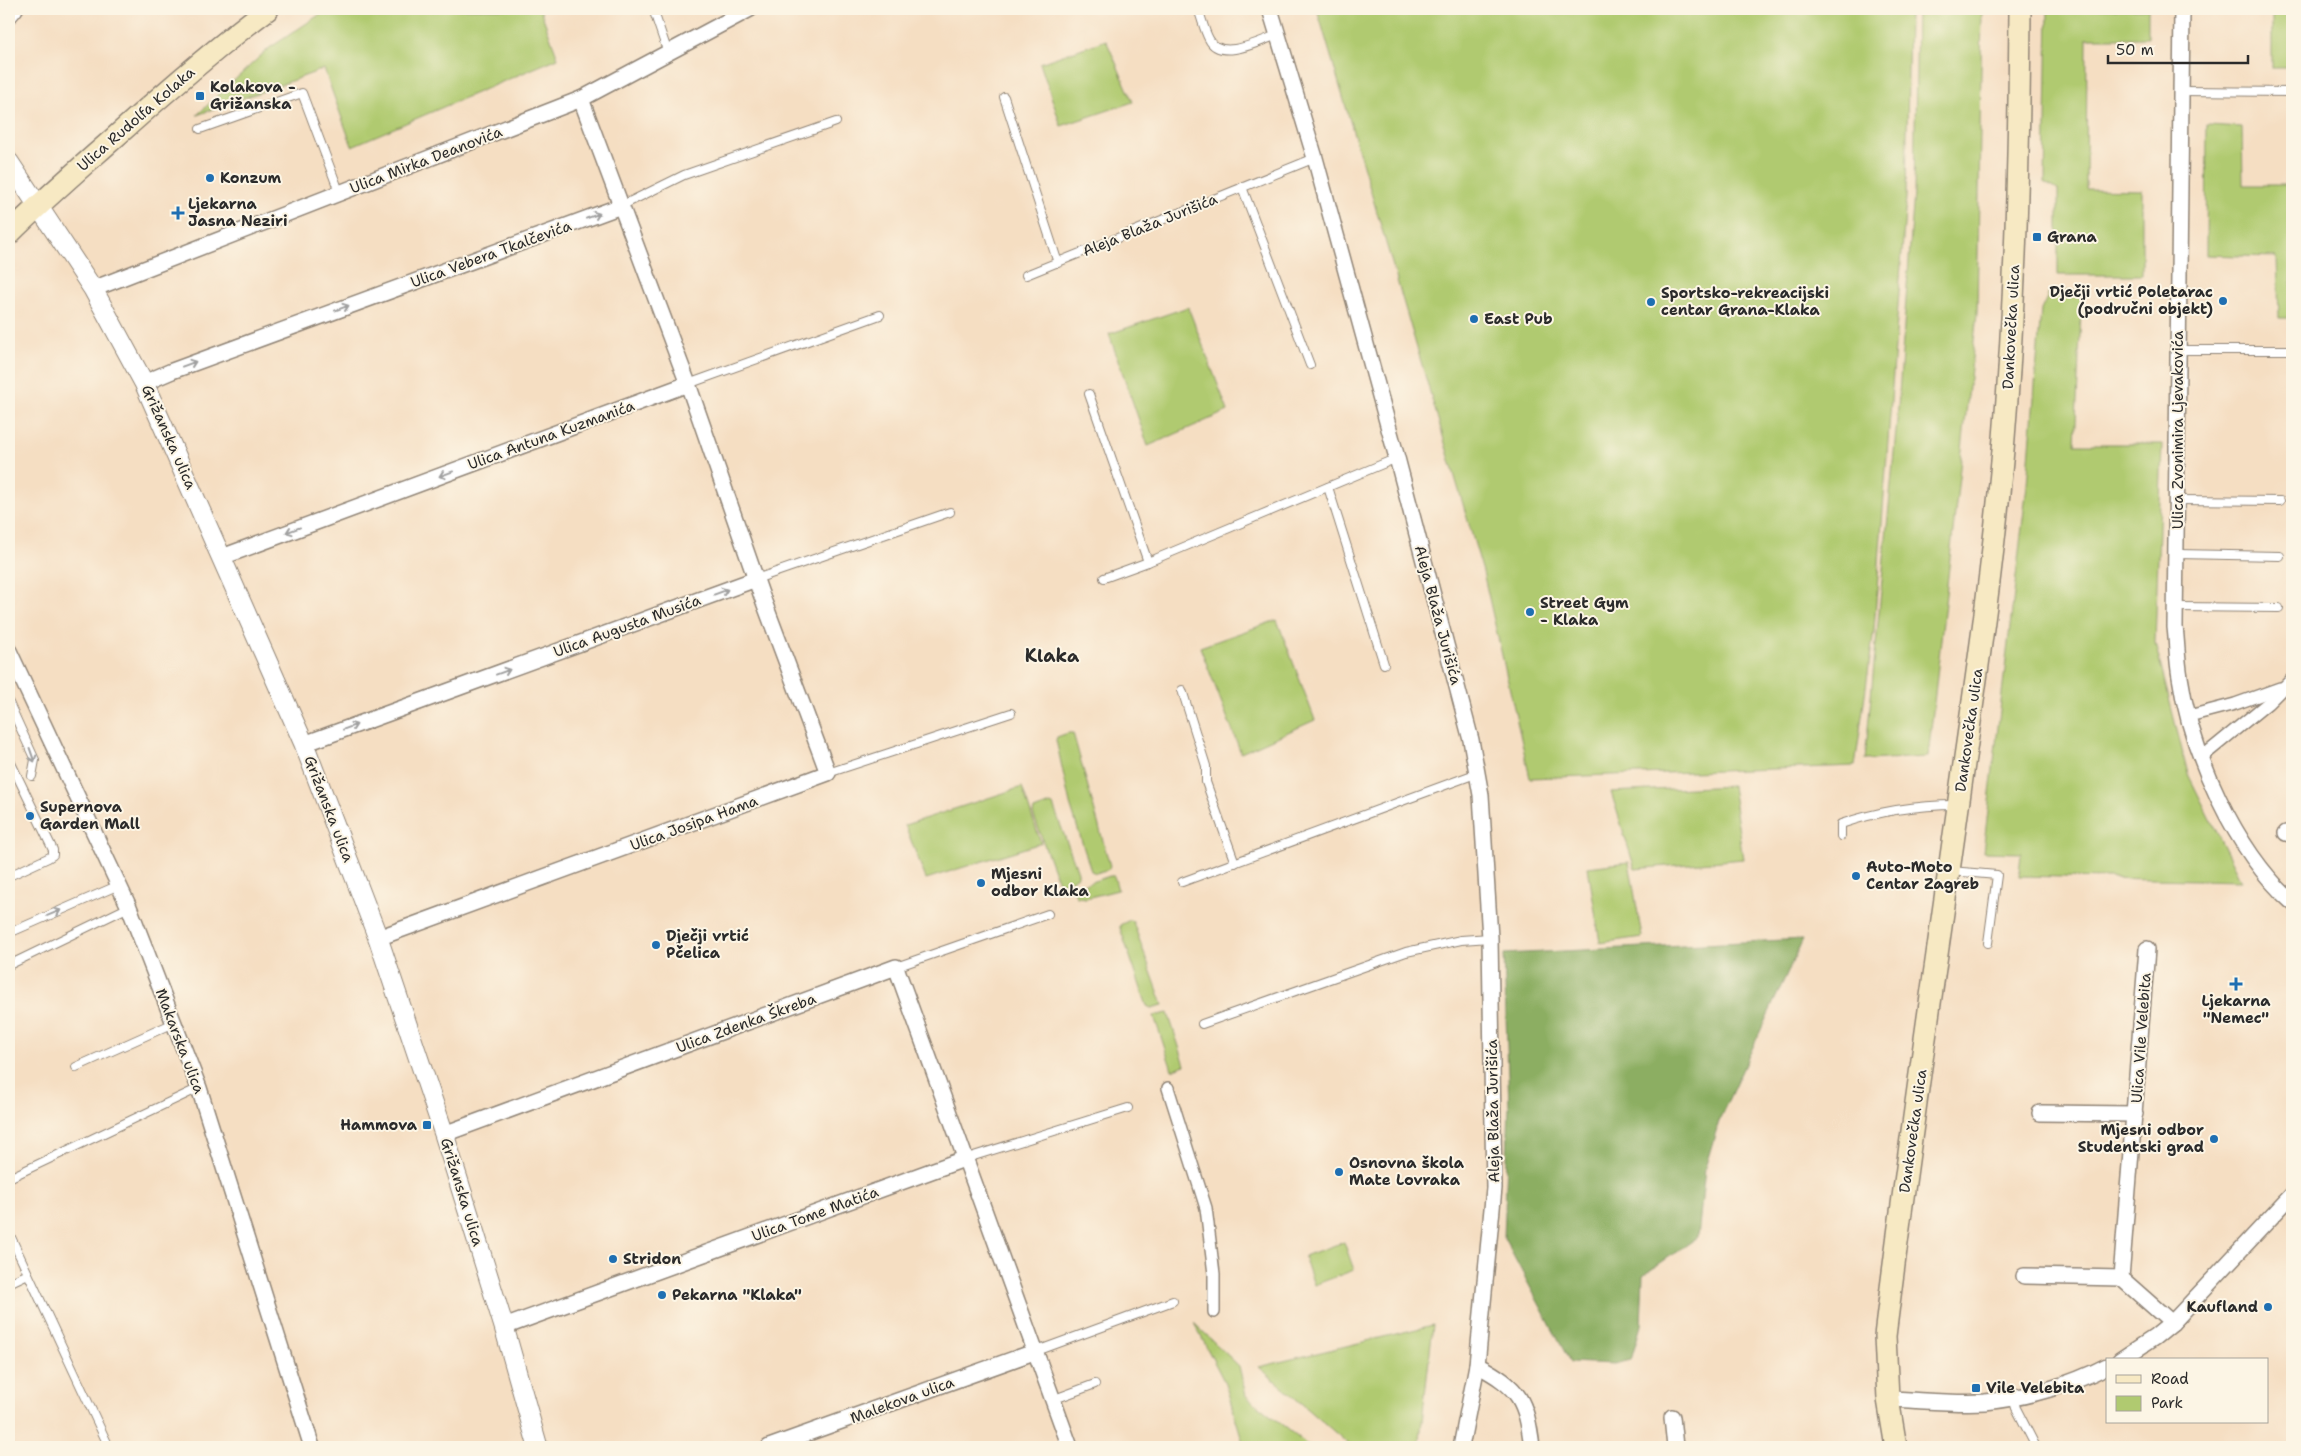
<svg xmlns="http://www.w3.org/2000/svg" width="2301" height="1456" font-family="'Shantell Sans',sans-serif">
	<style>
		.green { fill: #b0ca70; stroke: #6e7a4e }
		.forest { fill: #8cae62; stroke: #5c6c46 }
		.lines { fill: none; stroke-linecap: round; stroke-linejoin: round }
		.service-casing { stroke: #908476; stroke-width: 10 }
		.pedestrian-casing { stroke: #908476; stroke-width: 14 }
		.minor-casing { stroke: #908476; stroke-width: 18 }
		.tertiary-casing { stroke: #908476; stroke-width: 21 }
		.secondary-casing { stroke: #908476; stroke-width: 24 }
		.service { stroke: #fff; stroke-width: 8 }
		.pedestrian { stroke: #fff; stroke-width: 11 }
		.minor { stroke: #fff; stroke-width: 15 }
		.tertiary { stroke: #fff; stroke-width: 19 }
		.secondary { stroke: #f7e9c3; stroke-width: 21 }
		.oneway { stroke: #a0a0a0 }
		.poi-dot { fill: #1f6fb2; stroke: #fcf5e5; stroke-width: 2 }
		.labels { text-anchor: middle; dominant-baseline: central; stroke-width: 4; stroke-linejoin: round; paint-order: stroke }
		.poi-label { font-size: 15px; font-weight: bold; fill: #2b2b2b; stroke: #fcf5e5; text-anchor: start }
		.street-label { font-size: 15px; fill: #2b2b2b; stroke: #fcf5e5 }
		.quarter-label { font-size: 18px; font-weight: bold; fill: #2b2b2b; stroke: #fcf5e5 }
	</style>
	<rect width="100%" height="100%" fill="#fcf5e5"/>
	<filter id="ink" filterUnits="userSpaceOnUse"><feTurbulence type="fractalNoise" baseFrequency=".02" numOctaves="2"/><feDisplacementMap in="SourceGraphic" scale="10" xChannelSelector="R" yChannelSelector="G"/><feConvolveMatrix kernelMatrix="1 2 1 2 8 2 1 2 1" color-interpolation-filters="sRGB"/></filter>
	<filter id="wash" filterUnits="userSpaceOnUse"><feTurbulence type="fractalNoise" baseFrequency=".0096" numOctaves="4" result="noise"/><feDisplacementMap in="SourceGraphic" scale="20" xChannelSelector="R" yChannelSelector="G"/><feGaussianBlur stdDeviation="1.12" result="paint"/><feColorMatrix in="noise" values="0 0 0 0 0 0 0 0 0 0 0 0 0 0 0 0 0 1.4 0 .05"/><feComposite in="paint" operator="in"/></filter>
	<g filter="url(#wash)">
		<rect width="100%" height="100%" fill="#f5dec2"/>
		<g class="green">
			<polygon points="328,9 540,9 558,58 352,146 324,69 197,115 268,49"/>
			<polygon points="1317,9 1909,9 1906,198 1874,630 1855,766 1530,778 1483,572"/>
			<polygon points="1917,9 1982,9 1977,314 1928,757 1865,760 1897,421 1914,192"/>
			<polygon points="2048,9 2148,9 2148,38 2087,38 2086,189 2142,190 2142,275 2058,275 2058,190 2045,183"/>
			<rect x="2272" y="9" width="20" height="59"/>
			<polygon points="1106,40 1133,102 1061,126 1040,63"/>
			<polygon points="2207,125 2242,127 2243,185 2292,185 2292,318 2279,318 2277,257 2206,255"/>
			<polygon points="2050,291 2082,291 2075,444 2162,444 2155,643 2188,774 2241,881 2019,876 2021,853 1983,852 2027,485 2041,310"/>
			<polygon points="1188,307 1228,411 1148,446 1109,334"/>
			<polygon points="1277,620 1315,720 1241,753 1200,647"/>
			<polygon points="1068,733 1073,733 1110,866 1109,869 1096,873 1091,871 1070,804 1056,740 1057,737"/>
			<polygon points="1732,786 1743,859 1635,869 1611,792"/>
			<polygon points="1022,787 1041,843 926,879 905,825"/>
			<path d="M1050 804 1053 805 1078 872V876C1072 880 1064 884 1058 882L1033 814 1034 810Z"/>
			<polygon points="1629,862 1642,937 1600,943 1588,867"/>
			<polygon points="1110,876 1114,876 1118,890 1086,898 1077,897 1072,888"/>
			<polygon points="1130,920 1133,922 1163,1005 1151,1008 1147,1006 1120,928 1120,925"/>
			<polygon points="1168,1013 1185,1065 1172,1070 1154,1016"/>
			<polygon points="1344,1242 1354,1270 1314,1285 1304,1256"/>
			<polygon points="1194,1323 1239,1366 1246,1396 1310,1447 1240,1447 1244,1446 1225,1383"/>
			<polygon points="1433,1325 1419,1447 1352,1447 1259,1367"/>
		</g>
		<polygon class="forest" points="1803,939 1720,1118 1705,1168 1698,1237 1643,1275 1641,1325 1631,1360 1614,1364 1570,1362 1504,1238 1509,1107 1504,954"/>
	</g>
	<g filter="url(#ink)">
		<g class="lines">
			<g class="service-casing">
				<g id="service">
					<polyline points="653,9 668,53"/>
					<path d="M1198 9C1202 19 1204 30 1209 39 1220 62 1260 41 1277 35"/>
					<polyline points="2180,91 2292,92"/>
					<polyline points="1004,97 1058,263"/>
					<polyline points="200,129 302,93 340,194"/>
					<polyline points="1242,187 1310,365"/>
					<polyline points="621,206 684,175 836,122"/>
					<polyline points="1026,275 1315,158"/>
					<polyline points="2178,350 2292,350"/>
					<polyline points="688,384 880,315"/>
					<polyline points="1089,394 1148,562"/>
					<polyline points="1328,487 1384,664"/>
					<polyline points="2178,500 2280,501"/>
					<polyline points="2177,554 2280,556"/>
					<polyline points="1104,578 1148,562 1397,458"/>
					<polyline points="756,579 950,512"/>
					<polyline points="2176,607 2279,608"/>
					<polyline points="1182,690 1206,766 1206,782 1235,863"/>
					<polyline points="9,703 35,760 32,776"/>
					<polyline points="9,759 53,850 53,855 48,858 9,876"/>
					<polyline points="828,773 1011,713"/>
					<path d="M1841 836V824C1879 811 1916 805 1957 805"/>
					<polyline points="1951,871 1997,875 1988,943"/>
					<polyline points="1182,882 1478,773"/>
					<polyline points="9,933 119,885"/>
					<polyline points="9,965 129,907"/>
					<polyline points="896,967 1048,914"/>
					<polyline points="1202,1024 1406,952 1461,940 1490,938"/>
					<polyline points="76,1067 174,1023"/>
					<polyline points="964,1159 1128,1108"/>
					<polyline points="9,1178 199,1088"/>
					<polyline points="9,1233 109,1447"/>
					<polyline points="9,1283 28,1274"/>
					<polyline points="1034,1352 1173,1301"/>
					<polyline points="2013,1398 2016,1408 2036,1447"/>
					<polyline points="1052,1400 1095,1384"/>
				</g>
			</g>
			<g class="pedestrian-casing">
				<g id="pedestrian">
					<polyline points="2189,716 2235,704 2280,688"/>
					<polyline points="2202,757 2268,703 2292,679"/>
					<polyline points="1168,1088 1206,1208 1214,1274 1214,1312"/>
				</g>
			</g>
			<g class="minor-casing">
				<g id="minor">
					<polyline points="1270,9 1315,158 1397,458 1471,740 1481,795 1490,938 1494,1188 1477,1365 1461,1447"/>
					<path d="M2182 9 2175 627C2177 644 2177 660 2180 677 2191 753 2235 851 2292 902"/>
					<polyline points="9,16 15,9"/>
					<polyline points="93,289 581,99 750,9"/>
					<polyline points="144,383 172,371 621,206"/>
					<polyline points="222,557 688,384"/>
					<polyline points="9,651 129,907 199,1088 312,1447"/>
					<polyline points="304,744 756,579"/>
					<polyline points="2286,833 2292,834"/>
					<polyline points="378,938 828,773 761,594 688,384 581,99"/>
					<polyline points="2147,949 2121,1278 2172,1323"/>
					<polyline points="2040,1113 2135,1114"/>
					<polyline points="444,1134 896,967 1070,1447"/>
					<polyline points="2024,1276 2121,1278"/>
					<polyline points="504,1327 964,1159"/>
					<polyline points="2120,1360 2155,1337 2172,1323 2292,1195"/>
					<path d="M1477 1365C1520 1388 1526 1400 1532 1447"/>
					<path d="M1888 1399C1920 1400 1953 1404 1985 1402 2026 1398 2071 1385 2107 1366"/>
					<polyline points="1672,1417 1675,1447"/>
					<polyline points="769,1447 1034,1352"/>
				</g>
			</g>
			<g class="tertiary-casing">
				<polyline id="tertiary" points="9,162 93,289 144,383 304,744 378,938 444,1134 504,1327 538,1447"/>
			</g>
			<g class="secondary-casing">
				<g id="secondary">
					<path d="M9 234C42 201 78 170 113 139 163 94 214 49 268 9"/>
					<path d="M1896 1447 1888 1399 1885 1336C1908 1147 1937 959 1963 771 1979 660 1995 549 2004 438 2016 295 2019 152 2020 9"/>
				</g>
			</g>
			<use href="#service" class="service"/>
			<use href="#pedestrian" class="pedestrian"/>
			<use href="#minor" class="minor"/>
			<use href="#tertiary" class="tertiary"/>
			<use href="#secondary" class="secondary"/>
		</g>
		<defs><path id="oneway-shaft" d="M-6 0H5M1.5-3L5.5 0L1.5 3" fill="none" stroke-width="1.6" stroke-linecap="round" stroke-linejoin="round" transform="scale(1.25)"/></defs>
		<g class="oneway">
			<use href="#oneway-shaft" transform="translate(593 216) rotate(-20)"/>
			<use href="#oneway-shaft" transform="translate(342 308) rotate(-20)"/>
			<use href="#oneway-shaft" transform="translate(189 364) rotate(-20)"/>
			<use href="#oneway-shaft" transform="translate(446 474) rotate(160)"/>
			<use href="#oneway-shaft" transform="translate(293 530) rotate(160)"/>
			<use href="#oneway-shaft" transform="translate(721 592) rotate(-20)"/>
			<use href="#oneway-shaft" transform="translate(503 672) rotate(-20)"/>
			<use href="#oneway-shaft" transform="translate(350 727) rotate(-20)"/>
			<use href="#oneway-shaft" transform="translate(32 755) rotate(71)"/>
			<use href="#oneway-shaft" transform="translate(54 913) rotate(-23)"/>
		</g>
	</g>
	<g class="poi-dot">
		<rect x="195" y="91" width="10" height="10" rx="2.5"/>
		<circle cx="210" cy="178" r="5"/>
		<path d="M175.5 205.5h5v5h5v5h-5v5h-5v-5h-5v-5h5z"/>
		<rect x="2032" y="232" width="10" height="10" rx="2.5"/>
		<circle cx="2223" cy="301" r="5"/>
		<circle cx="1651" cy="302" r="5"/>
		<circle cx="1474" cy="319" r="5"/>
		<circle cx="1530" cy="612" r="5"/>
		<circle cx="30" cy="816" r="5"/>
		<circle cx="1856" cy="876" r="5"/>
		<circle cx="981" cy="883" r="5"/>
		<circle cx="656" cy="945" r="5"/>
		<path d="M2233.5 976.5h5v5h5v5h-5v5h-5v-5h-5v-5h5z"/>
		<rect x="422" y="1120" width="10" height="10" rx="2.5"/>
		<circle cx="2214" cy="1139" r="5"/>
		<circle cx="1339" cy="1172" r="5"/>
		<circle cx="613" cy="1259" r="5"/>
		<circle cx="662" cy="1295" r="5"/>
		<circle cx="2268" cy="1307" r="5"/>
		<rect x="1971" y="1383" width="10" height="10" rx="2.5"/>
	</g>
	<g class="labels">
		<g class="poi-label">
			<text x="210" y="87">Kolakova -<tspan x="210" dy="17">Grižanska</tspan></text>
			<text x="220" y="178">Konzum</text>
			<text x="188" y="204">Ljekarna<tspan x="188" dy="17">Jasna Neziri</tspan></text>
			<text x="2047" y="237">Grana</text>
			<text x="2213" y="292" text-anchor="end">Dječji vrtić Poletarac<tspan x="2213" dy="17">(područni objekt)</tspan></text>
			<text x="1661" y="293">Sportsko-rekreacijski<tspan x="1661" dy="17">centar Grana-Klaka</tspan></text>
			<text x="1484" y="319">East Pub</text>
			<text x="1540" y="603">Street Gym<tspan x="1540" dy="17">- Klaka</tspan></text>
			<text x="40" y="807">Supernova<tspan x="40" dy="17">Garden Mall</tspan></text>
			<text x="1866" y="867">Auto-Moto<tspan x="1866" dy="17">Centar Zagreb</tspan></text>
			<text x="991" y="874">Mjesni<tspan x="991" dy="17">odbor Klaka</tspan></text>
			<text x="666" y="936">Dječji vrtić<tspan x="666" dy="17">Pčelica</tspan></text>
			<text x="2236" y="1001" text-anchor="middle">Ljekarna<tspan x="2236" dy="17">"Nemec"</tspan></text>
			<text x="417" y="1125" text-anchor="end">Hammova</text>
			<text x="2204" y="1130" text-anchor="end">Mjesni odbor<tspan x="2204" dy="17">Studentski grad</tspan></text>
			<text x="1349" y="1163">Osnovna škola<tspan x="1349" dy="17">Mate Lovraka</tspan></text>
			<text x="623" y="1259">Stridon</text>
			<text x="672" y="1295">Pekarna "Klaka"</text>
			<text x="2258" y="1307" text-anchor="end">Kaufland</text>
			<text x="1986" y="1388">Vile Velebita</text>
		</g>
		<g class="street-label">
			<text transform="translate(136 119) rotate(-41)">Ulica Rudolfa Kolaka</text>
			<text transform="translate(426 160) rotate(-21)">Ulica Mirka Deanovića</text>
			<text transform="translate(1150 225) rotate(-22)">Aleja Blaža Jurišića</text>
			<text transform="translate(491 254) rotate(-20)">Ulica Vebera Tkalčevića</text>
			<text transform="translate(2011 327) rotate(-87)">Dankovečka ulica</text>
			<text transform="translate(2178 430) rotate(-90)">Ulica Zvonimira Ljevakovića</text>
			<text transform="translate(551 435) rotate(-20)">Ulica Antuna Kuzmanića</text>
			<text transform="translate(169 437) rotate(66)">Grižanska ulica</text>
			<text transform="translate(1438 615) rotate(75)">Aleja Blaža Jurišića</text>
			<text transform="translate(627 626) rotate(-20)">Ulica Augusta Musića</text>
			<text transform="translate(1969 730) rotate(-82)">Dankovečka ulica</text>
			<text transform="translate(329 809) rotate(69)">Grižanska ulica</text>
			<text transform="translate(694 823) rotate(-20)">Ulica Josipa Hama</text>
			<text transform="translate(746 1023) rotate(-20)">Ulica Zdenka Škreba</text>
			<text transform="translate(2141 1038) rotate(-86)">Ulica Vile Velebita</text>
			<text transform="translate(180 1041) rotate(69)">Makarska ulica</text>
			<text transform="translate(1493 1111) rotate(-91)">Aleja Blaža Jurišića</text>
			<text transform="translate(1913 1131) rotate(-82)">Dankovečka ulica</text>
			<text transform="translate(462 1192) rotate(73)">Grižanska ulica</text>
			<text transform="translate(815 1214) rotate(-20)">Ulica Tome Matića</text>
			<text transform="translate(902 1400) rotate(-20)">Malekova ulica</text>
		</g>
		<g class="quarter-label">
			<text x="1052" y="656">Klaka</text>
		</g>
	</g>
	<rect width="2301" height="1456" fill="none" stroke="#fcf5e5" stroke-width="30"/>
	<rect x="2106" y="1358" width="162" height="65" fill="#fcf5e5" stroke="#a8a49b"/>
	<rect x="2116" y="1375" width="25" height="8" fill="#f7e9c3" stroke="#a8a49b"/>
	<text x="2151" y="1384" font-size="15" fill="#2b2b2b">Road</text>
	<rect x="2116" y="1396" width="25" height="15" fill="#b0ca70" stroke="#a8a49b"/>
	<text x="2151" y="1408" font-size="15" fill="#2b2b2b">Park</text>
	<path d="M2108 55v8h140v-8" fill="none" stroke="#2b2b2b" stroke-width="2.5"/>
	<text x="2116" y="55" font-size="15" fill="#2b2b2b" stroke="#fcf5e5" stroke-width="4" paint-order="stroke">50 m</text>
</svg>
